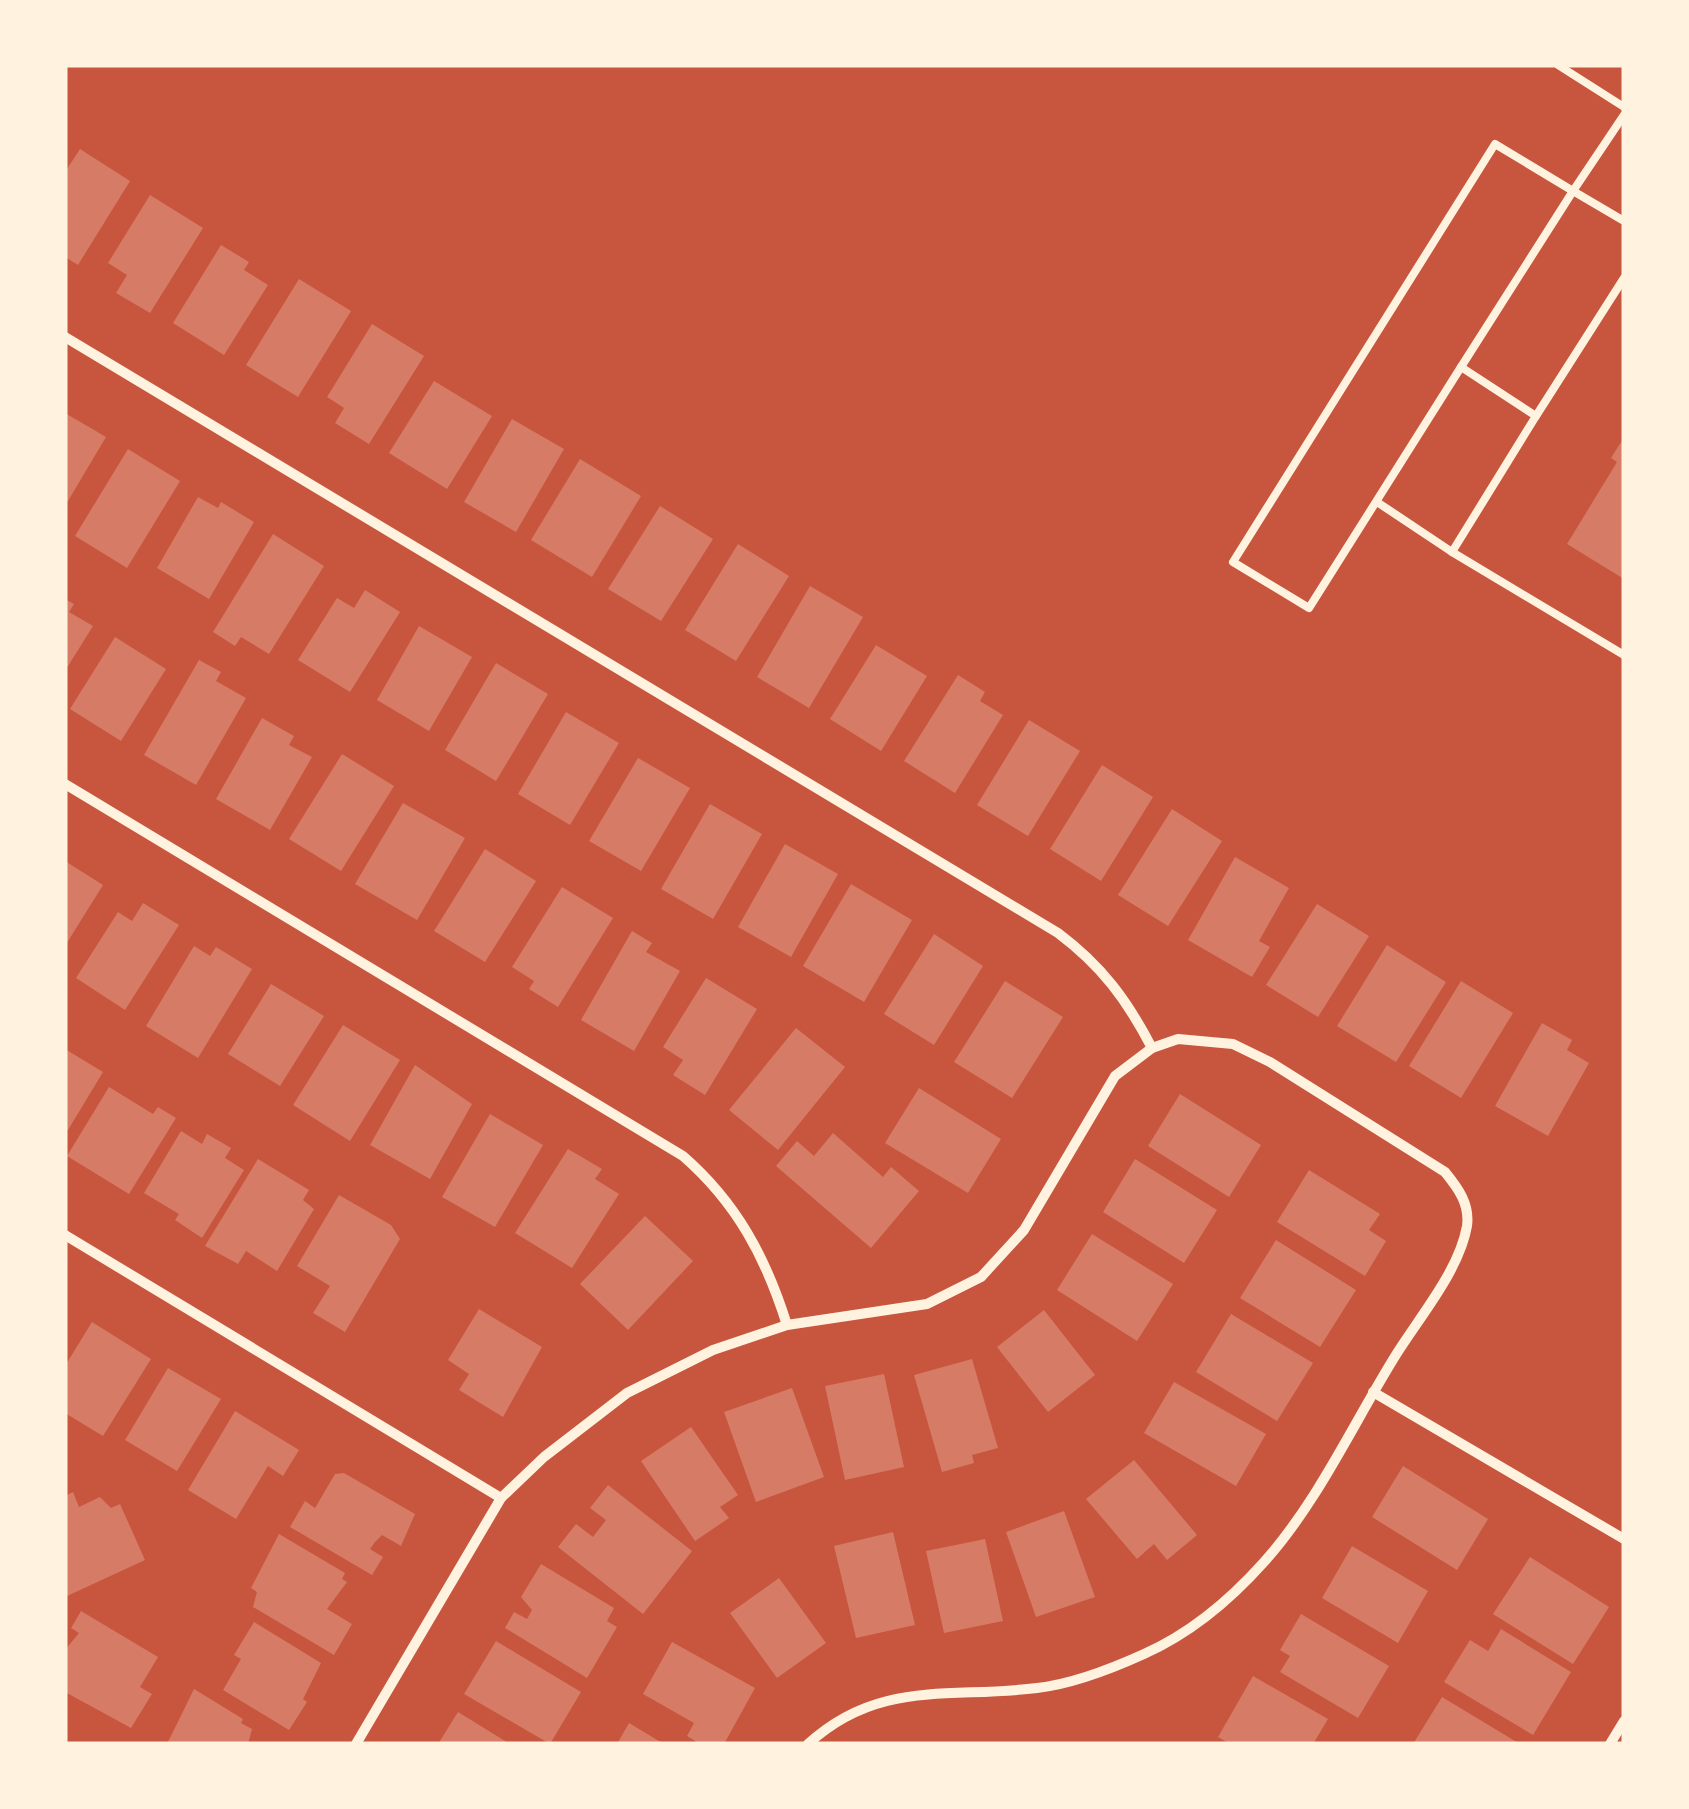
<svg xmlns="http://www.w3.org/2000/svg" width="1689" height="1809" font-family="'Sofia Sans Condensed',sans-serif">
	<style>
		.building { fill: #d67c66 }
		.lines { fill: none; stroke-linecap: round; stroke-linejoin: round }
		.service { stroke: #fff3e0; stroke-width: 8 }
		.minor { stroke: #fff3e0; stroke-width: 10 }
	</style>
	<rect width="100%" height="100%" fill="#c8553d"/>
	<g class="building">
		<polygon points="80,149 130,181 78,265 65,257 65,172"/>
		<polygon points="150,195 203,228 150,313 116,293 127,275 108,263"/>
		<polygon points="221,245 249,262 244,270 268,285 224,355 173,323"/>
		<polygon points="299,279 351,311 298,397 246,365"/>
		<polygon points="372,324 424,356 369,444 335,423 344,408 327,397"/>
		<polygon points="434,381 492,416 447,489 389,453"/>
		<polygon points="65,413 106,437 65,506"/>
		<polygon points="512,419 564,449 516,532 464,502"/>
		<polygon points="1621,442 1624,444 1624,579 1567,544 1617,462 1611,458"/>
		<polygon points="128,449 180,481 127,568 75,536"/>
		<polygon points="580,459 641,496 592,577 531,540"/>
		<polygon points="198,497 218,508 221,502 254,522 209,599 157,568"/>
		<polygon points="660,506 713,539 661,621 608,589"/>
		<polygon points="273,534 324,566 269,654 241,637 235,646 213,632"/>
		<polygon points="738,544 789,576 736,661 685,630"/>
		<polygon points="810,586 863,617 809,708 757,677"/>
		<polygon points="365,590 400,612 350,692 298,660 337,598 354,608"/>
		<polygon points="65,599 74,604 69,612 93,626 65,671"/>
		<polygon points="419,626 472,657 429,731 377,700"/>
		<polygon points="115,637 166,669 121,741 70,709"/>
		<polygon points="876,645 927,676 881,751 830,719"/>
		<polygon points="199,660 221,672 216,681 246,698 196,785 144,755"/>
		<polygon points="496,663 548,694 496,781 445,750"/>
		<polygon points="958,675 985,692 980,701 1003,715 955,793 904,761"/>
		<polygon points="566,712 619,743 570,825 518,794"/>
		<polygon points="262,718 294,736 289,745 312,757 270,830 216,799"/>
		<polygon points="1029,720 1080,751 1028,836 977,805"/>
		<polygon points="342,754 394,786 341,871 289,839"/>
		<polygon points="638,758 690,788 641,871 589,841"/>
		<polygon points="1102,765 1153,797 1101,881 1050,849"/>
		<polygon points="403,803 465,838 417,920 355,884"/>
		<polygon points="710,804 762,834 713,919 661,889"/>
		<polygon points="1172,809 1222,841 1168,926 1118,895"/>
		<polygon points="785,844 838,874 791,957 738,927"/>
		<polygon points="485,849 536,881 485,962 434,931"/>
		<polygon points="1235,857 1289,888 1259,941 1270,947 1252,977 1188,940"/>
		<polygon points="65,861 103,885 65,946"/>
		<polygon points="851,884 912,920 864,1002 803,966"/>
		<polygon points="562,887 613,918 558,1007 529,989 534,981 512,967"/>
		<polygon points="143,903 179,925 125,1010 76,978 118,912 132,921"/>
		<polygon points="1317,904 1369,936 1318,1017 1266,985"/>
		<polygon points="632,931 652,943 646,952 680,971 634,1051 581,1020"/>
		<polygon points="934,934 983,966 934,1045 884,1014"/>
		<polygon points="1387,945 1446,982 1396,1062 1337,1026"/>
		<polygon points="194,946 210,956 216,947 252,969 198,1058 146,1026"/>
		<polygon points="706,978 757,1009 705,1095 673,1075 683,1060 663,1047"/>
		<polygon points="1005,981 1063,1017 1012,1098 954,1062"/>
		<polygon points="1461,981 1513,1013 1461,1098 1409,1066"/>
		<polygon points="271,984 324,1016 280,1086 228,1054"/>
		<polygon points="1542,1023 1572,1040 1567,1050 1589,1063 1548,1136 1495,1106"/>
		<polygon points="343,1025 400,1060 350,1141 293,1105"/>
		<polygon points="796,1028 845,1067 778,1150 729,1110"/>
		<polygon points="65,1049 103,1072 65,1135"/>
		<polygon points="415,1065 472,1104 430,1179 370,1145"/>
		<polygon points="109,1087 153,1114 158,1107 176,1118 129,1194 67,1156"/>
		<polygon points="919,1088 1001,1139 968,1193 885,1143"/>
		<polygon points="1180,1094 1261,1145 1229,1197 1148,1146"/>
		<polygon points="490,1114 543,1145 495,1227 442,1197"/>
		<polygon points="181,1131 202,1144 207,1134 231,1148 225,1158 244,1170 202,1238 175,1220 179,1214 144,1193"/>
		<polygon points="833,1133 883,1177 891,1167 919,1191 871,1248 776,1166 797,1141 814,1156"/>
		<polygon points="568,1149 602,1169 595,1179 619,1194 572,1268 515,1233"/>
		<polygon points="258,1159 309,1190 303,1200 314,1209 277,1271 246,1251 238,1264 205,1246"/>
		<polygon points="1135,1159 1217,1210 1184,1263 1103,1212"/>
		<polygon points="1309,1170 1380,1214 1369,1230 1386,1241 1365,1276 1277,1222"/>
		<polygon points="339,1195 391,1225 400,1239 345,1332 313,1313 330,1286 297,1266"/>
		<polygon points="645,1216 693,1261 628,1330 580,1284"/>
		<polygon points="1092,1234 1173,1284 1137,1341 1057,1290"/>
		<polygon points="1276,1240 1356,1290 1320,1347 1240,1298"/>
		<polygon points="479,1309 542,1347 503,1417 459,1390 469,1374 448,1360"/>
		<polygon points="1044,1310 1095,1375 1048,1412 997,1347"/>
		<polygon points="1231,1314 1313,1363 1277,1421 1196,1372"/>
		<polygon points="92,1322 151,1359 103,1436 65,1413 65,1366"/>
		<polygon points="972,1359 998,1448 972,1455 974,1463 942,1472 914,1375"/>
		<polygon points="168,1368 221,1399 177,1471 125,1440"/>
		<polygon points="884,1374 904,1467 845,1480 825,1386"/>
		<polygon points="1174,1382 1266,1434 1236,1486 1144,1433"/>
		<polygon points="792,1388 824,1477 756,1502 724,1412"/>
		<polygon points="235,1411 299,1450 283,1476 268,1466 236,1519 188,1490"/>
		<polygon points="691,1427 738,1495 720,1507 729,1518 695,1541 641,1461"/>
		<polygon points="1134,1460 1197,1535 1167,1560 1154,1544 1137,1559 1086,1499"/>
		<polygon points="1403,1466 1488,1519 1457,1570 1372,1517"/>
		<polygon points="344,1473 415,1514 401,1546 382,1535 375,1542 370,1549 383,1557 372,1575 290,1527 305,1501 315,1508 335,1474"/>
		<polygon points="608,1485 692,1551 643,1614 558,1547 576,1524 593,1537 606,1520 590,1508"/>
		<polygon points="73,1492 79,1507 100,1497 111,1508 120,1504 145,1560 65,1597 65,1496"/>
		<polygon points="1064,1511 1095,1597 1036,1617 1006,1532"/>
		<polygon points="893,1532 915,1625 856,1638 834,1546"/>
		<polygon points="279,1534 345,1573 342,1579 347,1582 327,1609 352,1624 334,1655 253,1607 257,1592 251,1588"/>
		<polygon points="985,1539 1003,1621 944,1633 926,1551"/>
		<polygon points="1352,1546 1428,1591 1398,1643 1322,1598"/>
		<polygon points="1530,1557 1609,1607 1573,1664 1493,1614"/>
		<polygon points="541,1564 614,1608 607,1621 617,1627 587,1678 505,1628 514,1612 527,1619 532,1610 521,1597"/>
		<polygon points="779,1578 826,1643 777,1678 730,1613"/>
		<polygon points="81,1611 158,1657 140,1687 152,1694 131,1728 65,1692 65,1650 79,1633 71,1628"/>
		<polygon points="1301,1614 1389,1666 1358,1718 1280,1672 1290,1656 1280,1650"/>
		<polygon points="254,1622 321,1663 303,1699 307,1702 289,1730 223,1690 241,1659 234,1655"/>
		<polygon points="1501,1629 1571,1672 1533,1735 1444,1682 1470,1640 1488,1651"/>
		<polygon points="496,1641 581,1692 550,1744 464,1694"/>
		<polygon points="672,1642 755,1688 724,1744 700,1744 687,1736 694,1723 643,1694"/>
		<polygon points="1253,1676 1328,1719 1313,1744 1230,1744 1218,1737"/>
		<polygon points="194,1689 243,1719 241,1723 252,1729 248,1744 167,1744"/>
		<polygon points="1442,1697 1520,1744 1413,1744"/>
		<polygon points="458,1712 510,1744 438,1744"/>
		<polygon points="629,1723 664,1744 617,1744"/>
	</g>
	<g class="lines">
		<g class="service">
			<polyline points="1558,65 1624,107"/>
			<polyline points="1624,115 1573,191 1495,144 1233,562 1309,608 1461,367 1536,416 1452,552 1624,655"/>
			<polyline points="1461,367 1573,191 1624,221"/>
			<polyline points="1536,416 1624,278"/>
			<polyline points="1377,502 1452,552"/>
		</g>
		<g class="minor">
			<path d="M65 337 1058 933C1102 966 1127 1000 1152 1048"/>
			<path d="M65 784 683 1156C737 1203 766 1258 787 1325"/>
			<polyline points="65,1235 501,1498"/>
			<polyline points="1373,1392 1624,1539"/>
			<path d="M356 1744 501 1498 544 1457 627 1393 713 1350 787 1325 927 1304 981 1277 1024 1230 1115 1076 1152 1048 1178 1039 1233 1044 1270 1062 1445 1172C1458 1188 1470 1204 1467 1226 1459 1272 1417 1320 1394 1358 1352 1426 1317 1503 1264 1562 1231 1599 1189 1634 1144 1654 1111 1669 1073 1684 1037 1688 950 1699 879 1679 808 1744"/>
			<polyline points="1610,1744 1624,1721"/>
		</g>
	</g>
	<rect width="1689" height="1809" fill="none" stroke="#fff3e0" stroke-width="135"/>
</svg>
